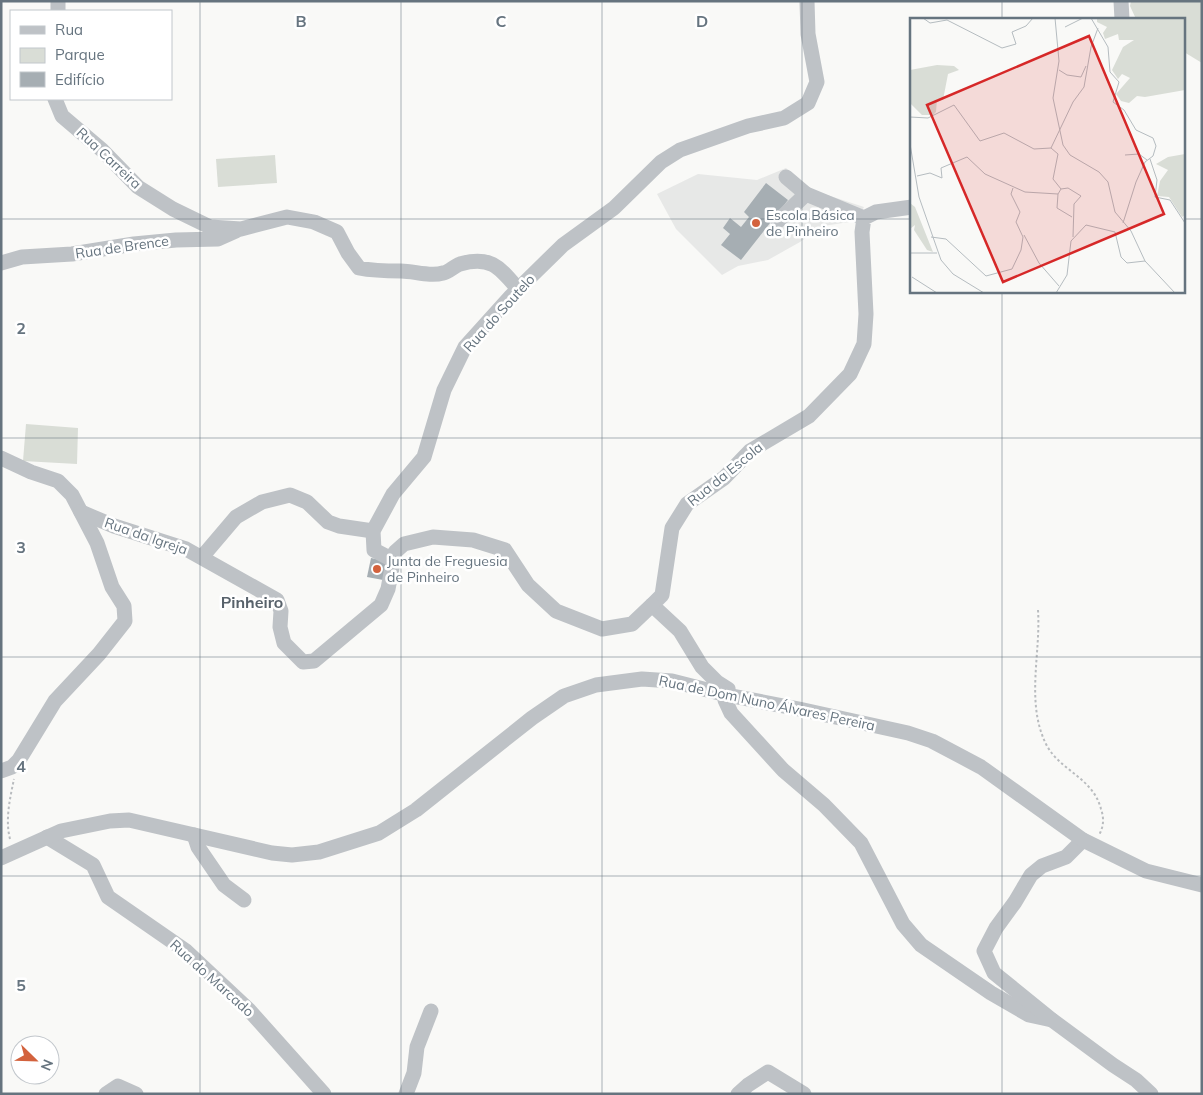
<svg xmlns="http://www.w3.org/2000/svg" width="1203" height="1095" font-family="Mulish,sans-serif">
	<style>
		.built { fill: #e7e8e7 }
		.green { fill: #d9ddd6 }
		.building { fill: #a6aeb3 }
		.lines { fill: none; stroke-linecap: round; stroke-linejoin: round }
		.path { stroke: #b9bcbf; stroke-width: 2; stroke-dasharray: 2.5 2.5; stroke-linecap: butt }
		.minor { stroke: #bec2c6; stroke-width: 15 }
		.grid { fill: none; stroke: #66747f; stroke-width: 1; stroke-opacity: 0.55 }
		.poi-dot { fill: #d3623d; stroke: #fff; stroke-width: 2 }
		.labels { text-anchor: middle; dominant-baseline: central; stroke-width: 5; stroke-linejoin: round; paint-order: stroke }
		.street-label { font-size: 14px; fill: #66747f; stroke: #fff }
		.poi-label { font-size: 14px; fill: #66747f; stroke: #fff; text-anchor: start }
		.quarter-label { font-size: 16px; font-weight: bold; fill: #58626b; stroke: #fff }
		.inset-road { fill: none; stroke: #b5bcc0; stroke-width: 1 }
		.view { fill: #d62828; fill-opacity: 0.15; stroke: #d62828; stroke-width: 2.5 }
		.inset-edge { fill: none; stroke: #66747f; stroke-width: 2.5 }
		.grid-label { font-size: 16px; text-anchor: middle; font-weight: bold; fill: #66747f; stroke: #fff; stroke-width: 5; stroke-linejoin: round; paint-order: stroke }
	</style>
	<rect width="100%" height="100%" fill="#f9f9f7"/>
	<polygon class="built" points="786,168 812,190 864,207 856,221 823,226 800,242 768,260 738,266 722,275 676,229 657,194 698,174 757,180"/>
	<g class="green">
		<polygon points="1131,1 1202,1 1202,63 1184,52 1184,19 1136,19 1130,6"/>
		<polygon points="275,155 277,183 218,187 216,159"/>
		<polygon points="26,424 78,428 77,464 23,461"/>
	</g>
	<g class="building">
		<polygon points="766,183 788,200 741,260 721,245 730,234 723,228 730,218 741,227 749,217 744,212"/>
		<polygon points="371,558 386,561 383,580 367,577"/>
	</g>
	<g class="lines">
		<g class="path">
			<path d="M1038 610C1041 654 1025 704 1047 746 1061 771 1093 778 1101 809 1104 818 1104 826 1099 835"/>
			<path d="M10 839C5 820 10 798 14 779"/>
		</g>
		<g class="minor">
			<polyline points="58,1 58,11"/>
			<polyline points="1121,1 1122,19"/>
			<path d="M55 99 62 116 102 150 138 187 173 209 210 227 241 229 287 217 314 222 337 232 348 253 359 268C374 271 385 271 401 271 414 271 430 277 443 273 449 272 454 266 460 264 491 255 500 268 518 289"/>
			<polyline points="786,177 806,194 864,218"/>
			<polyline points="912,207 876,212 864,218 862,232 866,314 864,344 850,374 809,416 750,451 724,478 687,504 672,528 662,595 652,605 680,631 702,667 717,682 728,689 725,700 731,713 783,770 824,805 861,843 903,924 921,945 991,993 1029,1015 1052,1020"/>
			<polyline points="778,221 806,194"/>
			<polyline points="1,263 22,257 72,254 134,244 176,240 218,239 236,231"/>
			<polyline points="1,458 31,472 58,481 72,495 97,543 112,587 124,606 125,621 99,654 55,701 19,760 12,767 1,771"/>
			<polyline points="81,512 114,526 186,549 277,600 281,611 280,627 284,643 303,662 314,661 381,605 388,589 395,552 404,544 433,537 473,540 505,550 528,585 556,611 602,629 632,624 652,605"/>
			<polyline points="202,557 236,517 262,502 290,495 307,502 328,522 339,526 373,531"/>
			<polyline points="393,560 374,550 373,531 393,494 424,457 444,390 465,347 511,296 563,245 614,208 661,162 680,150 748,126 784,118 808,103 817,82 808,34 807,1"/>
			<polyline points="194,835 198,847 224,885 244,900"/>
			<polyline points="47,837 93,865 108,897 186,951 249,1010 324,1094"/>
			<polyline points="1083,840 1066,857 1042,866 1031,875 1015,902 996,928 984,951 994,973 1052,1020 1113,1065 1136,1080 1151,1094"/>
			<polyline points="1,858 61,831 110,821 129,820 272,853 292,855 319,852 379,833 416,810 532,718 564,696 596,685 642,679 672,681 727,695 799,709 908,733 932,741 981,767 1083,840 1146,871 1202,885"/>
			<polyline points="106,1094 118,1086 136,1094"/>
			<polyline points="406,1094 414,1073 417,1047 431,1011"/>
			<polyline points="738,1094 748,1085 768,1072 804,1094"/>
		</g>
	</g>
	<path class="grid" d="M200 1V1094M401 1V1094M602 1V1094M802 1V1094M1002 1V19M1 219H912M1184 219H1202M1002 291V1094M1 438H1202M1 657H1202M1 876H1202"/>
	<g class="poi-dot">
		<circle cx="756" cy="223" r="5"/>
		<circle cx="377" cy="569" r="5"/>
	</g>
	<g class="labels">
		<g class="street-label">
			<text transform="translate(109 158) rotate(43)">Rua Carreira</text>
			<text transform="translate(122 247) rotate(-8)">Rua de Brence</text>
			<text transform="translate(499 313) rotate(-48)">Rua do Soutelo</text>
			<text transform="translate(725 474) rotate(-39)">Rua da Escola</text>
			<text transform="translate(146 536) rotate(19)">Rua da Igreja</text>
			<text transform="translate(767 703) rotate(12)">Rua de Dom Nuno Álvares Pereira</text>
			<text transform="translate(212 978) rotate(42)">Rua do Marcado</text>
		</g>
		<g class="poi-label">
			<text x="766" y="215">Escola Básica<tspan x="766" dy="16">de Pinheiro</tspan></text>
			<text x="387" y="561">Junta de Freguesia<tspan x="387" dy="16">de Pinheiro</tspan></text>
		</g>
		<g class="quarter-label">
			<text x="252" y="602">Pinheiro</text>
		</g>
	</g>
	<g transform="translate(910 18)">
		<rect width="275" height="275" fill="#f9f9f7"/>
		<path d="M187 0H275V72L235 79 227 78 219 85 211 83 206 76 220 60 212 56 208 61 202 52 213 29 224 22H209L208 16 195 21 193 15 197 9 187 4ZM27 47 44 48 49 52 38 56 33 82 27 81 26 94 23 97H12L0 85V52ZM275 136V197L272 199 259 179 247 178 250 163 258 152 246 146 258 139ZM0 185 5 189 23 234 17 232 4 212 5 207 0 211Z" fill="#d9ddd6"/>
		<path class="inset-road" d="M13 0 20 5 37 2 92 30 106 26 102 14 116 8 123 0M145 0 149 43 143 80 153 127 160 137 189 154 198 164 205 194 221 213 235 243 265 275M181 0 198 29 200 54 209 64 203 84 214 92 226 112 243 120 246 128 243 138 235 144 226 164 213 205M155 9 173 0M149 52 157 57 171 59 176 48M0 99 18 100 44 87 70 123 94 115 124 131 141 130 163 84 174 69 181 29 188 10M0 126 9 179 31 242 43 256 74 275M141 130 148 136 143 161 151 171M215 137 229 136 237 142M240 141 247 162 245 179 260 182 275 205M7 158 20 155 32 160 31 150 57 139 75 156 115 174 148 176 151 171M151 171 158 170 171 178 164 186 163 219M148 176 147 190 162 199M114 217 129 245 149 268M21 219 36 221 76 258 102 251 111 232 113 219 106 204 110 194 101 176 103 170M0 235H27M2 259 27 275M146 275 157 257 161 223 176 207 205 214 211 239 217 245 235 243"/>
		<path class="view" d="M179 18 254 196 93 264 17 87Z"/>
		<rect width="275" height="275" class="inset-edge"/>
	</g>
	<g class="grid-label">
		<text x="301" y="27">B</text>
		<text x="501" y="27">C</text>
		<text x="702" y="27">D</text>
		<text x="21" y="334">2</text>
		<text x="21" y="553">3</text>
		<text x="21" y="772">4</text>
		<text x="21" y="991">5</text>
	</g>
	<rect width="1203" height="1095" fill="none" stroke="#66747f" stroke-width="5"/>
	<rect x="10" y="10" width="162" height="90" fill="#ffffff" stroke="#c2c7cc"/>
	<rect x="20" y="26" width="25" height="8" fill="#bec2c6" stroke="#c2c7cc"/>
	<text x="55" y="35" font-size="15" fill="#66747f">Rua</text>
	<rect x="20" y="48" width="25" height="15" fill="#d9ddd6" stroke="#c2c7cc"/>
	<text x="55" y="60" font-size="15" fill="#66747f">Parque</text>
	<rect x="20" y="72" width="25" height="15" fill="#a6aeb3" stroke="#c2c7cc"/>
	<text x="55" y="85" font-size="15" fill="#66747f">Edifício</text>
	<g transform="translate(35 1060) rotate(113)"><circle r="24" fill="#ffffff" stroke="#c2c7cc"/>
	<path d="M0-4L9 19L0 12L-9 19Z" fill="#d3623d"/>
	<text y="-8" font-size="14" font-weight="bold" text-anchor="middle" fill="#66747f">N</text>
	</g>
</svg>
